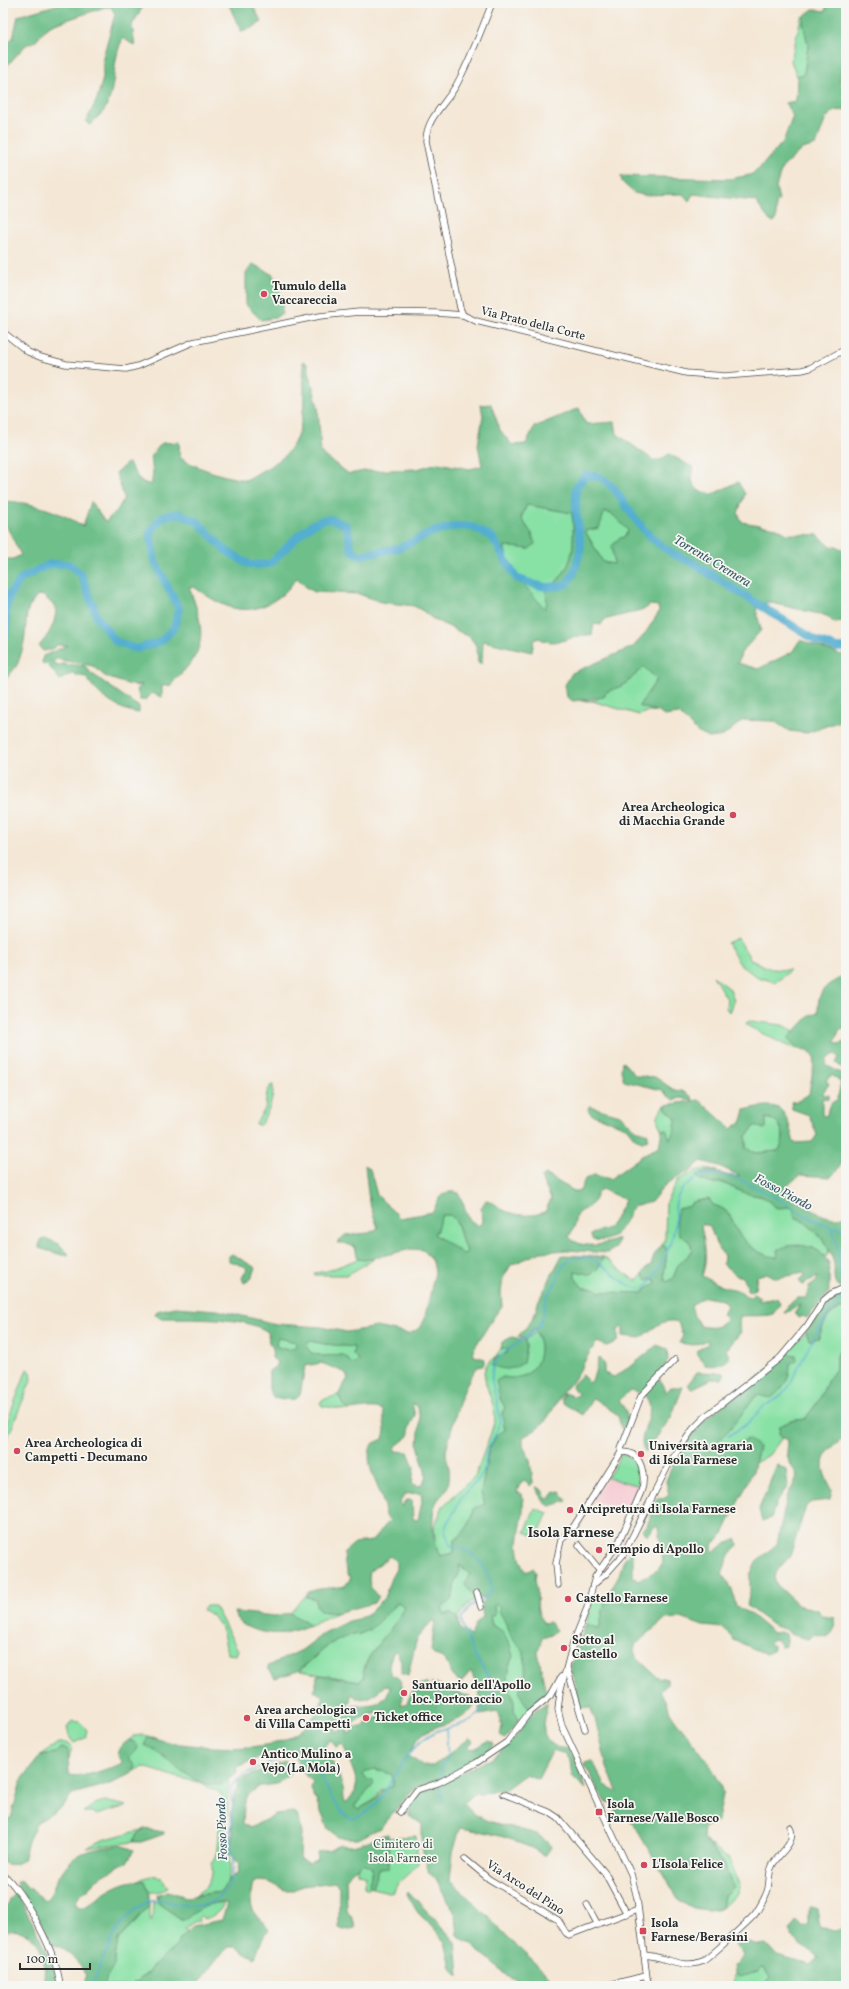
<svg xmlns="http://www.w3.org/2000/svg" width="849" height="1989" font-family="Vollkorn,serif">
	<style>
		.built { fill: #f6cfd6 }
		.green { fill: #88e1a5; stroke: #5a8668 }
		.forest { fill: #6ebf8a; stroke: #4c755a; fill-rule: evenodd }
		.lines { fill: none; stroke-linecap: round; stroke-linejoin: round }
		.stream { stroke: #52aed0; stroke-width: 1.5 }
		.river { stroke: #52aed0; stroke-width: 8 }
		.minor-casing { stroke: #494744; stroke-width: 7 }
		.minor { stroke: #fff; stroke-width: 5.5 }
		.poi-dot { fill: #d1495b; stroke: #f6f6f2; stroke-width: 1.5 }
		.labels { text-anchor: middle; dominant-baseline: central; stroke-width: 3.5; stroke-linejoin: round; paint-order: stroke }
		.poi-label { font-size: 12px; font-weight: bold; fill: #2b2b2b; stroke: #f6f6f2; text-anchor: start }
		.street-label { font-size: 12px; fill: #2b2b2b; stroke: #f6f6f2 }
		.park-label { font-size: 12px; fill: #42584a; stroke: #f6f6f2 }
		.water-label { font-size: 13px; font-style: italic; fill: #395965; stroke: #f6f6f2 }
		.quarter-label { font-size: 14px; font-weight: bold; fill: #2b2b2b; stroke: #f6f6f2 }
	</style>
	<rect width="100%" height="100%" fill="#f6f6f2"/>
	<filter id="ink" filterUnits="userSpaceOnUse"><feTurbulence type="fractalNoise" baseFrequency=".025" numOctaves="2"/><feDisplacementMap in="SourceGraphic" scale="8" xChannelSelector="R" yChannelSelector="G"/><feConvolveMatrix kernelMatrix="1 2 1 2 8 2 1 2 1" color-interpolation-filters="sRGB"/></filter>
	<filter id="wash" filterUnits="userSpaceOnUse"><feTurbulence type="fractalNoise" baseFrequency=".012" numOctaves="4" result="noise"/><feDisplacementMap in="SourceGraphic" scale="16" xChannelSelector="R" yChannelSelector="G"/><feGaussianBlur stdDeviation="0.9" result="paint"/><feColorMatrix in="noise" values="0 0 0 0 0 0 0 0 0 0 0 0 0 0 0 0 0 1.4 0 .05"/><feComposite in="paint" operator="in"/></filter>
	<g filter="url(#wash)">
		<rect width="100%" height="100%" fill="#f4e7d5"/>
		<polygon class="built" points="607,1478 641,1486 631,1511 592,1501"/>
		<g class="green">
			<polygon points="804,16 803,22 808,45 804,74 797,76 791,61 801,17"/>
			<path d="M527 504 572 513C575 548 575 568 546 591L547 602 545 610 510 569 504 545 529 549 532 534 521 518Z"/>
			<polygon points="604,511 613,515 628,530 624,537 618,539 614,564 603,562 585,531 590,530"/>
			<polygon points="644,667 657,679 639,706 659,712 648,711 639,715 592,701 581,701 596,700 606,692 624,685"/>
			<polygon points="738,938 751,960 771,969 790,970 779,980 774,982 758,977 741,966 727,943"/>
			<polygon points="713,976 730,989 734,1000 729,1012 726,1008 727,999"/>
			<polygon points="750,1021 782,1025 795,1031 788,1038 798,1049 785,1045 748,1026 746,1023"/>
			<path d="M271 1085H273C274 1100 268 1113 260 1125H257L256 1123 265 1109 267 1093Z"/>
			<path d="M665 1105 666 1109 676 1118 675 1128 670 1140 666 1130H662C655 1119 657 1114 665 1105Z"/>
			<path d="M765 1118C782 1120 788 1138 778 1151L755 1153 746 1148V1136L756 1125 763 1129Z"/>
			<path d="M705 1169 717 1171H705L712 1184 720 1182 745 1193 763 1197 777 1208 790 1207 794 1211 795 1217C811 1224 819 1235 829 1249L827 1256 821 1255 813 1247C803 1250 781 1259 771 1257 762 1255 748 1246 742 1238 730 1224 736 1211 713 1205L708 1199 692 1202 690 1206 685 1208 692 1249 688 1256 678 1265 673 1278 667 1282 665 1281C662 1267 670 1258 665 1246L662 1245 665 1239 666 1202 678 1180 695 1171Z"/>
			<path d="M443 1215H450C463 1225 458 1239 467 1251L466 1253 463 1254 434 1234 437 1231 438 1222Z"/>
			<polygon points="604,1257 634,1280 638,1280 643,1274 643,1277 655,1280 656,1284 646,1289 643,1293 599,1292 595,1288 583,1288 575,1278 575,1271 584,1272 598,1268"/>
			<polygon points="358,1259 374,1259 347,1275 315,1275 314,1273 327,1271"/>
			<path d="M840 1309H846V1342L836 1356V1369L828 1380 819 1400 805 1419 790 1421 779 1433 782 1438 769 1455 755 1463 759 1447H728L717 1442 729 1430 757 1395 771 1397 796 1355 787 1354 806 1332 809 1340 819 1338C823 1326 827 1313 840 1309Z"/>
			<path d="M536 1332C538 1337 541 1345 540 1350 539 1371 522 1382 503 1377L500 1399 505 1407 502 1414 505 1430 489 1449 481 1493 485 1504 474 1509C472 1523 465 1532 454 1541V1553L440 1556 436 1549 434 1527 443 1506 475 1476 490 1436 495 1419 493 1405 486 1384 484 1372 487 1364 496 1357 500 1348 509 1349 507 1353 523 1363 526 1346 525 1340Z"/>
			<polygon points="278,1338 297,1342 295,1348 288,1350 277,1347 276,1343"/>
			<polygon points="310,1341 325,1344 355,1347 360,1361 352,1364 344,1355 323,1356 311,1353 306,1346"/>
			<polygon points="27,1369 31,1372 32,1378 3,1449 3,1433"/>
			<polygon points="338,1395 347,1410 322,1406 320,1403 322,1400"/>
			<path d="M622 1454C638 1460 640 1471 641 1486L607 1478Z"/>
			<polygon points="535,1508 548,1513 537,1537 525,1532"/>
			<path d="M458 1564 471 1574 468 1586 476 1600 467 1605 458 1618 451 1614H444L442 1607C460 1598 449 1588 460 1572Z"/>
			<path d="M307 1593 306 1597 316 1599 320 1611 336 1613 310 1625C304 1619 296 1618 290 1613Z"/>
			<polygon points="594,1593 606,1598 599,1629 586,1624"/>
			<path d="M398 1602 404 1606C396 1628 375 1643 365 1665 364 1669 365 1674 364 1678L359 1681 299 1671 330 1644 347 1636 360 1634 371 1629Z"/>
			<path d="M497 1604 499 1606C499 1611 510 1633 512 1637 516 1642 522 1647 524 1652 527 1662 526 1680 520 1688L529 1710 519 1720 514 1711V1702L507 1680 508 1668 513 1656 502 1631 492 1625 490 1617 495 1613 494 1607Z"/>
			<path d="M206 1606H214L216 1609 238 1650 236 1655 227 1654C224 1634 221 1618 203 1610Z"/>
			<polygon points="72,1721 80,1722 87,1730 85,1738 74,1743 70,1738 67,1728"/>
			<path d="M143 1735 157 1738H147L144 1745 155 1750 166 1760 221 1785 228 1779C230 1800 225 1821 226 1842 227 1852 231 1863 230 1873 229 1880 225 1886 221 1892L195 1895 206 1887 212 1874V1863L216 1857 218 1850 219 1830 223 1822 225 1800 217 1790 209 1788 203 1783 179 1778 144 1767 134 1771 136 1766 129 1759 136 1743 129 1740 134 1736Z"/>
			<polygon points="58,1743 66,1743 72,1747 69,1759 67,1749 56,1753 41,1755"/>
			<polygon points="374,1769 391,1774 394,1780 392,1787 380,1791 374,1800 359,1809 354,1806 374,1784 362,1776 366,1771"/>
			<polygon points="105,1801 127,1806 96,1815 92,1812 83,1812 97,1803"/>
			<polygon points="144,1829 137,1834 134,1842 86,1848 102,1840"/>
			<polygon points="416,1836 418,1865 398,1883 393,1893 372,1888 378,1869 389,1868 388,1838"/>
			<polygon points="710,1844 728,1858 740,1884 737,1893 722,1908 724,1896 734,1887 722,1862"/>
			<polygon points="362,1863 372,1867 369,1889 364,1887 365,1875 357,1872 357,1867"/>
			<polygon points="151,1876 162,1878 168,1887 157,1892 149,1892 145,1881 138,1880"/>
			<path d="M153 1902 158 1903 181 1919C195 1914 208 1900 224 1902 221 1912 214 1916 205 1919L200 1916 198 1918 200 1921 194 1922 184 1929 187 1931 174 1948 148 1973 140 1977 139 1982 133 1983 131 1986H105L106 1978 114 1965 118 1940 149 1906V1921H152Z"/>
			<polygon points="763,1966 770,1978 763,1986 733,1986 734,1973 738,1977 758,1972"/>
		</g>
		<g class="forest">
			<path d="M63 3H145L132 25 135 46 123 38C111 61 117 86 106 107 102 115 95 118 90 125L86 122 97 99 103 78V57L115 14 111 7H105L52 25 46 29 36 41 26 45 3 70V50L7 43 13 38 18 16Z"/>
			<polygon points="228,3 251,3 262,22 252,28 241,31"/>
			<polygon points="828,3 846,3 846,57 841,69 840,84 846,89 846,110 834,111 826,118 816,145 802,149 782,168 776,187 779,200 776,204 776,220 773,222 770,221 755,201 693,194 689,201 683,194 644,195 634,193 622,182 621,176 729,179 750,175 758,170 783,142 793,116 785,103 796,101 797,76 804,74 808,45 803,22 804,16 813,9 825,11"/>
			<polygon points="253,264 273,275 282,297 282,313 275,318 261,320 246,305 246,273"/>
			<path d="M303 361 307 364 318 407 321 453 349 474 364 471 417 469 438 463 470 469 482 466 478 445 483 416 481 405 491 404 500 430 512 445 526 444 534 427 579 408 586 424 615 422 617 434 653 460H660L669 454 694 468C690 479 691 483 699 491L713 494 738 482 745 494 738 513 742 522 777 528 787 534 818 535 829 545 846 550V620L834 623 827 616 768 602 756 609 761 630 741 653 738 663 758 669 792 652 800 640 841 655 846 652V722L840 721 807 733 789 731 774 721 743 720 723 736 709 738 697 732 679 714 664 716 659 712 639 706 657 679 644 667 624 685 606 692 604 697 573 701 567 697 565 685 572 673 633 647 644 635 659 612 658 606 650 605 645 609 604 620 601 625 594 624 592 635C573 633 557 649 539 638L534 640 532 652 483 641 482 663H478L477 647 470 637 433 619 423 611 414 606 381 602 359 594 315 592 307 588 297 578C292 583 288 590 283 594 249 621 225 609 194 587H189C199 614 210 641 188 666 182 673 176 678 171 685L162 686V697L152 693 146 700H140L137 690 142 684 135 686 124 683 106 677 93 666 56 659 53 662 58 666 62 664 85 666 91 673 139 707V713C117 710 98 696 86 677L71 674 60 680 48 665 42 663 43 656 68 645H57L51 650 43 651 39 646C49 635 56 623 56 608L44 596 39 595C24 609 27 617 25 635 24 643 22 652 19 660 17 668 8 675 3 683V559H13L21 555 3 519V501C31 502 59 511 83 526L91 502 105 522 117 511 124 498 116 473 128 462 140 481 151 485 153 474 151 456 162 443 179 442 180 458C200 469 223 477 246 480 257 473 279 463 287 453 308 429 304 391 303 361ZM527 505 572 513C575 548 575 568 546 591L547 602 545 609 510 569 504 546 529 549 535 544 532 534 521 518ZM605 511 613 515 628 530 624 537 618 539 612 546 614 564 603 562 585 531 599 528Z"/>
			<path d="M846 976V1027L839 1030 835 1042 837 1044 843 1043 846 1040V1071L836 1063 839 1057 835 1054 827 1059 826 1065 846 1076V1151L841 1165 831 1177 800 1175 783 1189C794 1198 832 1229 846 1214V1240L844 1242 846 1253V1285L841 1287 835 1283C833 1276 835 1270 834 1264 829 1243 814 1226 795 1217L794 1211 790 1207 777 1208 763 1197 745 1193 721 1182 712 1184 699 1179 697 1175C717 1167 723 1178 740 1176L719 1166 701 1161 690 1171 666 1184 651 1202 633 1207C624 1223 615 1247 592 1239L591 1235C596 1230 603 1231 608 1228 614 1224 621 1207 625 1200L602 1189 598 1192 593 1203 576 1215 574 1227 569 1237C581 1250 604 1245 618 1239L616 1248 607 1253 567 1250 541 1252 511 1265 503 1278 501 1293 502 1306C491 1319 483 1335 473 1350L474 1356 485 1359 483 1366 479 1365C463 1385 456 1411 450 1435 449 1440 446 1447 446 1453 447 1462 451 1470 449 1480 448 1494 441 1493 436 1503 430 1515 433 1545 440 1556L454 1553V1541C465 1532 472 1523 474 1508L485 1504 481 1493 489 1449 497 1435 505 1430 502 1414 505 1407 500 1399 496 1381 503 1377C522 1381 539 1371 540 1350 541 1343 537 1335 535 1328L524 1338 518 1336C528 1326 536 1316 538 1302L562 1255 604 1257 598 1268 591 1275 575 1271V1278L583 1288H595L599 1292 643 1293 646 1289 656 1284 655 1279 651 1278 647 1280 643 1274 648 1266 651 1265 654 1255 662 1245 665 1246C670 1258 662 1266 665 1280L667 1282 673 1278 678 1265 688 1256 692 1249 690 1242 679 1234 676 1218 678 1209 690 1206 692 1202 709 1199 713 1205C736 1211 730 1225 743 1239 751 1249 765 1257 778 1257L777 1251C791 1240 820 1245 828 1262 831 1268 828 1285 829 1293L807 1318 803 1316 799 1318 795 1313 800 1304 790 1311 784 1312C787 1306 791 1303 797 1298H806L809 1287 816 1282 818 1277 807 1281 803 1286 799 1280 806 1276 804 1273 776 1278 767 1273 757 1276 755 1289 751 1292 747 1291V1285L741 1276H737L723 1264 724 1256 716 1244 710 1226 702 1224 701 1227C705 1244 708 1259 702 1276 708 1279 715 1283 722 1286 731 1290 739 1288 746 1296L751 1297 754 1294 760 1297 758 1301 777 1298 780 1304 773 1314C762 1317 752 1315 740 1316L739 1325 741 1332 726 1350 730 1358C722 1365 715 1367 705 1365L696 1351 708 1344 707 1340 694 1345 679 1343 683 1336 678 1322C663 1317 652 1330 640 1338L623 1336V1326L618 1330V1341L607 1346 597 1342C588 1353 583 1366 575 1378 572 1384 566 1387 563 1392 549 1414 548 1425 523 1437V1446L530 1460 533 1483 530 1486 525 1480 519 1486 517 1492 522 1494C528 1524 508 1541 526 1572L534 1568 536 1573C534 1580 536 1582 537 1589 538 1601 535 1613 544 1623L549 1622 556 1630 552 1634 542 1637 538 1652 545 1689 550 1693 529 1710 519 1693 520 1688 526 1678 524 1652 511 1636 506 1622 500 1613 499 1607 496 1604 494 1607 495 1613 490 1617 492 1625 502 1631 510 1645 513 1656 508 1668 507 1680 514 1703V1711L519 1720 505 1739 500 1736 502 1726 497 1712 479 1715 480 1690 482 1683H476L471 1671 461 1682 452 1676C448 1664 446 1657 434 1655L431 1650 435 1621H432L417 1638 408 1675 401 1672V1661L397 1652 394 1651C390 1660 387 1666 391 1675L399 1678 404 1692 401 1705 407 1703C411 1693 414 1685 426 1683L431 1691 433 1687 431 1683C446 1685 454 1695 470 1696L474 1705C463 1724 441 1722 424 1733 418 1737 412 1749 408 1756L424 1766H433L470 1738 473 1741 469 1746V1749L476 1748 488 1741 493 1743 492 1747 467 1767 416 1788 401 1803 380 1828 358 1839H346L338 1837 328 1829 311 1788 313 1782 306 1776 292 1753H268L236 1768 237 1772 221 1785C216 1784 208 1785 202 1783 181 1774 165 1754 144 1745L147 1738C159 1738 169 1743 180 1744 218 1748 282 1755 309 1723 316 1716 320 1704 324 1696L314 1691 318 1675 353 1680 359 1681 364 1678C364 1674 363 1673 364 1669 371 1646 396 1629 404 1606L398 1602 371 1629 360 1634 347 1636 330 1644 298 1671 275 1678 268 1668V1666L302 1650 324 1633 348 1621 358 1619 369 1613 384 1598 391 1578 396 1569V1562L390 1556 370 1571C368 1582 369 1588 378 1596L374 1603 336 1613 320 1611 316 1605V1599L306 1597 307 1593C317 1587 333 1589 345 1586L350 1579 345 1565 344 1552 355 1543 372 1541 390 1520 385 1516C385 1490 361 1467 372 1444L383 1439 385 1431 383 1410C372 1405 359 1410 347 1410L338 1395 348 1378 344 1372 321 1363 305 1366 300 1395C295 1403 282 1398 273 1397L269 1389V1371L275 1367 277 1362 272 1358 273 1347 269 1344 268 1332C242 1315 189 1319 159 1318L155 1314 157 1311 175 1307 217 1310 276 1324 321 1327 347 1332 377 1327 409 1334 418 1329 424 1321 435 1272 433 1262 428 1255 423 1250 411 1249 365 1260 358 1259 355 1247 344 1243H337L345 1235 369 1233 378 1228 369 1202 365 1165 370 1169 377 1195 400 1218 433 1212C438 1199 442 1188 459 1193L469 1219 478 1226 482 1222 481 1208 486 1200C493 1201 497 1206 503 1210 515 1216 532 1217 545 1212L551 1199 541 1178 545 1174 574 1191H580L585 1179 594 1175 610 1179 646 1153 659 1147 662 1130 666 1129 670 1139 675 1128 676 1118 666 1109 665 1105 699 1100 731 1129 742 1121 745 1110C783 1100 785 1108 794 1143L812 1142 817 1135 809 1115 792 1109 791 1102 798 1101 809 1094 815 1057 808 1050 798 1049 788 1038 809 1016 818 1013C817 990 826 984 846 976ZM832 1075 841 1083 837 1100C829 1103 828 1107 827 1115L825 1116 822 1115V1098L829 1099V1095L822 1094 829 1084 826 1080ZM766 1118C783 1120 788 1138 778 1151L755 1153 746 1148V1136L756 1125 763 1129 766 1128ZM442 1215H450C463 1225 458 1239 467 1250L466 1253 463 1254 434 1234C438 1229 439 1221 442 1215ZM705 1297 722 1300 727 1306 722 1314 727 1319C718 1329 712 1328 700 1326L694 1316 691 1305ZM278 1338 296 1342 295 1348 288 1350 277 1347 276 1343ZM310 1341 325 1344 354 1347 353 1354 359 1361 352 1364 344 1355 323 1356 311 1353 306 1346ZM412 1403 418 1407 420 1421 418 1445 426 1475 423 1484 419 1486 412 1484 414 1467 408 1452 395 1451 396 1446 409 1436V1427L415 1416ZM421 1493 422 1502 418 1520 413 1519 412 1500H406L402 1507 400 1502 405 1494ZM459 1564 470 1574 464 1583 476 1600 482 1597 485 1599 481 1603 483 1617 476 1623 471 1636 460 1629 458 1618 451 1614H444L442 1607C460 1598 449 1588 460 1572ZM385 1685 390 1687C385 1708 368 1704 350 1706L347 1705 350 1702 351 1695H354L356 1699C369 1699 376 1695 385 1685ZM380 1712 379 1717 368 1721 363 1727H353L351 1729 352 1732 348 1734 347 1727H342L341 1731 335 1732 337 1729 338 1721 354 1723 367 1714ZM330 1739 336 1747 343 1744 357 1781 355 1792 346 1803C342 1797 345 1791 342 1785 338 1771 331 1760 324 1747ZM374 1769 391 1774 394 1780 392 1787C381 1788 381 1794 374 1801 370 1804 364 1806 359 1809L354 1806 374 1784 373 1780H367L363 1775 366 1771Z"/>
			<polygon points="622,1061 636,1076 655,1077 674,1090 682,1091 692,1097 693,1100 681,1098 674,1100 668,1096 662,1090 624,1081 621,1070"/>
			<polygon points="589,1106 620,1115 635,1129 648,1134 648,1139 642,1141 635,1138 626,1127 591,1114 588,1110"/>
			<polygon points="45,1238 59,1244 68,1253 68,1255 62,1255 39,1248 40,1240"/>
			<polygon points="232,1254 256,1268 250,1280 244,1283 242,1278 247,1269 244,1266 229,1261 229,1256"/>
			<path d="M846 1291V1309C829 1306 823 1325 819 1338L809 1340 806 1332C821 1312 820 1300 846 1291Z"/>
			<path d="M512 1337 525 1340 526 1346 523 1363C513 1370 504 1371 492 1365L496 1357 507 1353 509 1349 500 1348 502 1342Z"/>
			<path d="M846 1342V1437C822 1453 816 1463 832 1489L830 1500 811 1502 806 1506 790 1556 775 1573 774 1578 777 1585 800 1606 816 1609 822 1616 834 1618C835 1628 835 1632 827 1637L815 1634 808 1639 790 1634 787 1630 774 1626 747 1606 750 1591V1575L757 1561 777 1544 787 1497 797 1477C794 1469 787 1460 787 1452 787 1446 789 1444 787 1439L782 1438 779 1433 780 1426 790 1421 805 1419 819 1400 828 1380 836 1369V1357Z"/>
			<path d="M657 1345 667 1349 668 1360 659 1378 666 1392 671 1387H683L671 1417 646 1452C634 1438 654 1419 649 1403 648 1399 645 1396 642 1393L630 1390 619 1401C626 1410 629 1415 626 1426L621 1428 618 1415 593 1398 582 1415 563 1403 561 1399 564 1393 572 1396H577L578 1393 572 1388 573 1384 582 1375 590 1383 593 1379 599 1357 604 1363V1373L614 1377 634 1364Z"/>
			<path d="M787 1354 796 1355 797 1360 790 1364C791 1378 782 1390 771 1398L757 1395 729 1430 717 1442 729 1447 748 1439 759 1447 753 1471 722 1536 712 1545 713 1552 736 1538 738 1545 728 1557 722 1574 732 1589 736 1607 749 1613 773 1633 780 1632 786 1634 787 1641 786 1646 781 1647 777 1640 772 1639 770 1643 773 1646 772 1651 766 1654 734 1640 723 1628 703 1626 681 1618 665 1619 636 1644 634 1650 636 1657 657 1677 667 1679V1685L660 1691C665 1700 668 1710 674 1718 689 1740 717 1766 722 1792 724 1801 718 1812 718 1822L704 1829 703 1838C718 1852 724 1870 734 1887L724 1896 722 1908 707 1910 694 1908 679 1901 634 1825 618 1814 612 1803 605 1802 584 1763 592 1760 605 1785 618 1792 608 1770 595 1719 590 1707 580 1708 571 1666 586 1624 599 1629 606 1598 619 1575 623 1562 630 1552 633 1555V1576L638 1580 658 1570 663 1562 658 1527 655 1526 648 1535 642 1530 647 1526 657 1498 663 1499 669 1495 666 1481 673 1464 680 1455 682 1448 703 1421Z"/>
			<polygon points="697,1372 725,1373 722,1379 712,1379 691,1389 688,1384"/>
			<polygon points="777,1465 786,1470 788,1486 776,1503 771,1518 762,1521 759,1509"/>
			<polygon points="536,1487 541,1489 547,1498 551,1497 555,1492 560,1491 567,1501 550,1506 544,1502"/>
			<path d="M234 1612 275 1616 290 1613C296 1618 304 1619 310 1625 302 1628 294 1631 285 1633 270 1635 237 1630 234 1612Z"/>
			<path d="M547 1702C547 1711 544 1719 544 1728 543 1740 556 1750 567 1748L574 1757 586 1789 572 1776 570 1762 565 1754 553 1750 538 1779 526 1774 504 1790 473 1795 463 1804 475 1815 488 1821 537 1834 552 1846 545 1856C521 1839 488 1832 460 1828L453 1853 450 1879 523 1952 555 1982 554 1986H526L523 1983 504 1975 491 1960 479 1952 472 1944 464 1941 458 1935 456 1915 435 1878 429 1873 422 1848V1824L409 1816 410 1803 418 1792 439 1786 468 1769 491 1759 515 1738 529 1716Z"/>
			<path d="M129 1740 136 1743 138 1747 129 1759 136 1766 134 1771 113 1783 72 1794 62 1808 37 1822 28 1841 23 1860C15 1864 11 1867 3 1862V1821L11 1818 21 1781 41 1755 56 1753 60 1748 67 1749 68 1752 69 1775C87 1779 104 1768 121 1765L122 1761 118 1756C119 1748 123 1744 129 1740Z"/>
			<path d="M286 1762 289 1764 290 1773 277 1784 260 1786 248 1795 244 1805 243 1824 250 1828 276 1814 293 1812 297 1814 301 1832 300 1859 309 1863 318 1859 317 1852 331 1850 339 1844C355 1851 372 1837 388 1834L389 1868 378 1869 372 1888 369 1886 372 1868 363 1863 351 1872 346 1879 347 1911 353 1919 355 1928 344 1930 339 1928V1888L335 1882 302 1886 293 1890H285L269 1882 258 1881 253 1883C250 1894 249 1908 258 1918 262 1922 266 1924 269 1929L261 1942 255 1958 235 1947H229L219 1956 196 1986H131L133 1983 139 1982 140 1977 148 1973 150 1969 174 1948 181 1937 193 1926 222 1920 227 1903C211 1901 198 1909 186 1919H181L158 1903 157 1895 168 1891 186 1897 221 1892 229 1879 237 1874 239 1865 229 1853 233 1831 231 1814 238 1781 258 1772Z"/>
			<polygon points="144,1829 164,1832 164,1834 141,1842 134,1842 137,1834"/>
			<path d="M121 1845 134 1850 127 1862 97 1879 75 1901 78 1907H85C102 1895 122 1878 145 1881L149 1892V1906L118 1940 114 1965 106 1978 105 1986H84L86 1976C80 1963 68 1948 52 1944L16 1882 21 1880 27 1887 45 1900C52 1895 53 1888 57 1880 75 1848 89 1851 121 1845Z"/>
			<polygon points="408,1891 456,1942 459,1976 451,1967 445,1943 434,1928 418,1913 407,1894"/>
			<path d="M16 1893C33 1925 51 1950 58 1986H43C45 1975 46 1959 40 1948 34 1935 16 1925 3 1934V1906L8 1905 9 1899Z"/>
			<polygon points="809,1906 817,1909 820,1929 836,1930 846,1926 846,1986 763,1986 770,1978 763,1966 758,1972 738,1977 734,1973 733,1966 737,1964 742,1956 736,1943 740,1939 758,1945 766,1944 777,1956 810,1965 819,1957 792,1937 789,1931 797,1920 803,1928 809,1925"/>
		</g>
		<g class="lines">
			<g class="stream">
				<polyline points="831,1226 836,1240 843,1287"/>
				<polyline points="728,1436 747,1424 764,1406 777,1399 788,1388 811,1343 830,1311 844,1297 844,1290"/>
				<path d="M480 1601 491 1592C494 1576 478 1556 464 1550 460 1548 455 1548 451 1547 449 1542 446 1536 445 1530 445 1524 449 1519 453 1514 457 1508 458 1501 463 1496 471 1487 480 1481 484 1470 486 1463 485 1456 488 1449 494 1435 502 1430 499 1413 498 1398 487 1379 494 1365 504 1346 527 1343 539 1325 544 1317 543 1309 546 1299 547 1293 552 1290 555 1284 560 1275 560 1264 571 1260 602 1247 613 1287 643 1289 659 1274 670 1248 675 1227 676 1223 675 1220 675 1215 674 1199 680 1189 693 1180 722 1159 780 1201 806 1216 818 1222 833 1228 846 1230"/>
				<polyline points="441,1779 441,1767 448,1758 446,1729"/>
				<polyline points="441,1782 442,1802"/>
				<path d="M92 1986C104 1957 116 1916 148 1902 162 1896 179 1907 193 1906 215 1906 232 1892 233 1869 234 1858 230 1847 230 1836 230 1829 233 1822 233 1815 233 1806 232 1796 231 1787 237 1777 253 1770 264 1765 273 1762 286 1755 297 1756 324 1758 329 1812 352 1819 380 1812 389 1782 404 1761 412 1750 422 1738 435 1732 445 1727 457 1727 467 1722 479 1716 493 1700 495 1687L472 1651 461 1620 469 1607 477 1603"/>
			</g>
			<path class="river" d="M3 639 6 632V607L11 592 22 578 50 564H69L81 574 98 619 115 641 136 649 160 642 174 628 179 609 155 562 150 532 162 517 178 513 198 522 225 550 250 565 270 564C284 551 309 519 329 519 334 519 342 524 347 526L351 550 361 555 399 548 435 531 457 526 472 527 492 537 516 578C536 585 546 591 567 584L574 573 581 547 576 510V487L586 475C590 476 597 476 601 478 614 485 621 499 629 510 644 533 665 553 691 562L817 641 836 648H846"/>
		</g>
	</g>
	<g filter="url(#ink)">
		<g class="lines">
			<g class="minor-casing">
				<g id="minor">
					<path d="M492 3C482 29 472 55 459 80 449 102 426 116 426 141L460 308 463 315 476 321 686 373 725 376 802 370 810 368 846 349"/>
					<polyline points="3,332 28,352 40,357 66,364 126,369 138,366 193,342 320,316 359,312 436,313 463,315"/>
					<polyline points="621,1449 641,1396 675,1360"/>
					<polyline points="579,1545 599,1569"/>
					<path d="M558 1585 556 1563 561 1540 572 1529 620 1454 624 1452C643 1453 646 1478 641 1492L619 1542 595 1577 587 1608 573 1643 560 1692 558 1709 562 1726 631 1874 637 1898 648 1986"/>
					<polyline points="593,1585 606,1574 623,1555 670,1462 693,1429 706,1416 780,1358 807,1326 824,1300 831,1294 846,1287"/>
					<polyline points="477,1593 481,1607"/>
					<polyline points="567,1668 585,1729"/>
					<polyline points="504,1794 549,1812 558,1818 605,1873 627,1914"/>
					<polyline points="400,1812 417,1790 438,1783 476,1763 507,1742 528,1714 551,1695 561,1677"/>
					<polyline points="465,1859 489,1879 558,1920 566,1933 569,1935 638,1909"/>
					<path d="M3 1874C25 1894 58 1956 60 1986"/>
					<polyline points="587,1905 598,1925"/>
					<path d="M644 1955C664 1956 683 1970 703 1961 708 1959 751 1919 755 1914 759 1908 764 1900 767 1892 770 1884 768 1874 772 1866 779 1852 797 1844 790 1827"/>
					<polyline points="604,1986 646,1976"/>
					<polyline points="637,1986 637,1978"/>
				</g>
			</g>
			<use href="#minor" class="minor"/>
		</g>
	</g>
	<g class="poi-dot">
		<circle cx="264" cy="294" r="4"/>
		<circle cx="733" cy="815" r="4"/>
		<circle cx="17" cy="1451" r="4"/>
		<circle cx="641" cy="1454" r="4"/>
		<circle cx="570" cy="1510" r="4"/>
		<circle cx="599" cy="1550" r="4"/>
		<circle cx="568" cy="1599" r="4"/>
		<circle cx="564" cy="1648" r="4"/>
		<circle cx="404" cy="1693" r="4"/>
		<circle cx="247" cy="1718" r="4"/>
		<circle cx="366" cy="1718" r="4"/>
		<circle cx="253" cy="1762" r="4"/>
		<rect x="595" y="1808" width="8" height="8" rx="2"/>
		<circle cx="644" cy="1865" r="4"/>
		<rect x="639" y="1927" width="8" height="8" rx="2"/>
	</g>
	<g class="labels">
		<g class="poi-label">
			<text x="272" y="287">Tumulo della<tspan x="272" dy="14">Vaccareccia</tspan></text>
			<text x="725" y="808" text-anchor="end">Area Archeologica<tspan x="725" dy="14">di Macchia Grande</tspan></text>
			<text x="25" y="1444">Area Archeologica di<tspan x="25" dy="14">Campetti - Decumano</tspan></text>
			<text x="649" y="1447">Università agraria<tspan x="649" dy="14">di Isola Farnese</tspan></text>
			<text x="578" y="1510">Arcipretura di Isola Farnese</text>
			<text x="607" y="1550">Tempio di Apollo</text>
			<text x="576" y="1599">Castello Farnese</text>
			<text x="572" y="1641">Sotto al<tspan x="572" dy="14">Castello</tspan></text>
			<text x="412" y="1686">Santuario dell'Apollo<tspan x="412" dy="14">loc. Portonaccio</tspan></text>
			<text x="255" y="1711">Area archeologica<tspan x="255" dy="14">di Villa Campetti</tspan></text>
			<text x="374" y="1718">Ticket office</text>
			<text x="261" y="1755">Antico Mulino a<tspan x="261" dy="14">Vejo (La Mola)</tspan></text>
			<text x="607" y="1805">Isola<tspan x="607" dy="14">Farnese/Valle Bosco</tspan></text>
			<text x="652" y="1865">L'Isola Felice</text>
			<text x="651" y="1924">Isola<tspan x="651" dy="14">Farnese/Berasini</tspan></text>
		</g>
		<g class="street-label">
			<text transform="translate(533 324) rotate(14)">Via Prato della Corte</text>
			<text transform="translate(525 1888) rotate(33)">Via Arco del Pino</text>
		</g>
		<g class="park-label">
			<text x="403" y="1845">Cimitero di<tspan x="403" dy="14">Isola Farnese</tspan></text>
		</g>
		<g class="water-label">
			<text transform="translate(712 562) rotate(31)">Torrente Cremera</text>
			<text transform="translate(783 1193) rotate(28)">Fosso Piordo</text>
			<text transform="translate(223 1829) rotate(-92)">Fosso Piordo</text>
		</g>
		<g class="quarter-label">
			<text x="571" y="1533">Isola Farnese</text>
		</g>
	</g>
	<rect width="849" height="1989" fill="none" stroke="#f6f6f2" stroke-width="16"/>
	<path d="M20 1963v6h70v-6" fill="none" stroke="#2b2b2b" stroke-width="2"/>
	<text x="26" y="1963" font-size="12" fill="#2b2b2b" stroke="#f6f6f2" stroke-width="3" paint-order="stroke">100 m</text>
</svg>
